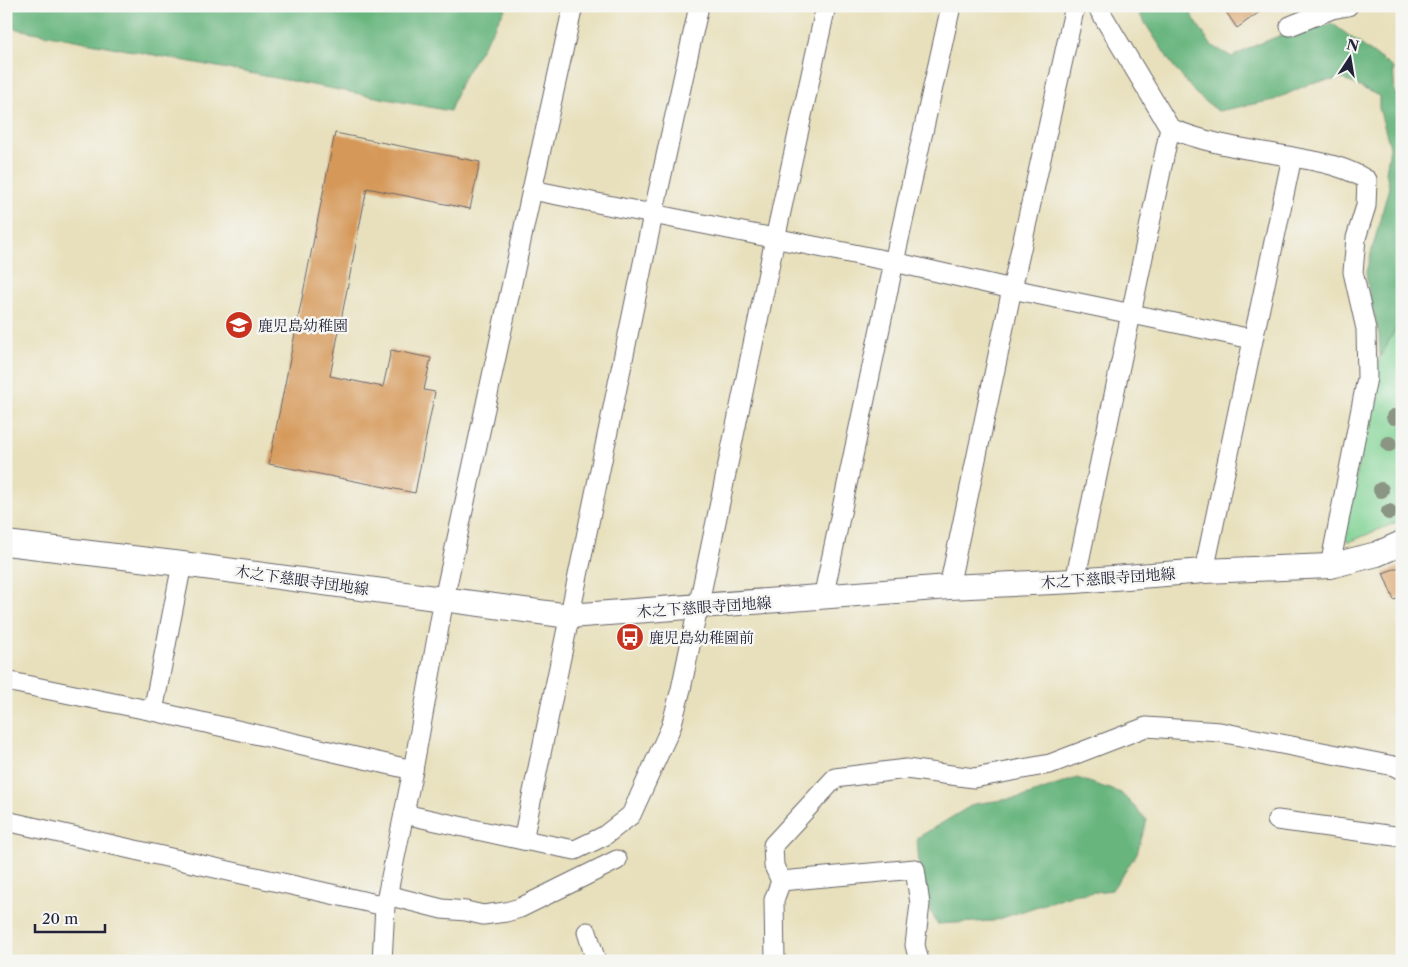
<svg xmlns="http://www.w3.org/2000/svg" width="1408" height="967" font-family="'Libre Caslon Text','Noto Serif JP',serif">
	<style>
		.green { fill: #81d394; stroke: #527a68 }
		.forest { fill: #68b57e; stroke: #456c5c }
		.building { fill: #d59859 }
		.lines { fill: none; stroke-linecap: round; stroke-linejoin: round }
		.minor-casing { stroke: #676468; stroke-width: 21 }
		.tertiary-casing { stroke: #676468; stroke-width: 26 }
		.minor { stroke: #fff; stroke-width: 19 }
		.tertiary { stroke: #fff; stroke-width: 24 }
		.tree { fill: #8a9584 }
		.labels { text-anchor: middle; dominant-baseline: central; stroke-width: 5; stroke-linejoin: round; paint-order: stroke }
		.poi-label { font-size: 15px; fill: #22223b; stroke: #f6f6f2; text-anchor: start }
		.street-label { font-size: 15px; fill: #22223b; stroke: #f6f6f2 }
	</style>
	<rect width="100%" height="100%" fill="#f6f6f2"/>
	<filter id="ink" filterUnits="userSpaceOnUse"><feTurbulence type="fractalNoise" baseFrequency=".02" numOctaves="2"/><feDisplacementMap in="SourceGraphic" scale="10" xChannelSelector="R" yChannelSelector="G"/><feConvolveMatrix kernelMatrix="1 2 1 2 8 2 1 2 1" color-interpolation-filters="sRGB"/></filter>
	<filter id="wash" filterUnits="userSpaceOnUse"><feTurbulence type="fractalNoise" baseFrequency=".0096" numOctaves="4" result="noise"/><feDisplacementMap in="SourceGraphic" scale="20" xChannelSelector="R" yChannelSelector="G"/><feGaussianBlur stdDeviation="1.12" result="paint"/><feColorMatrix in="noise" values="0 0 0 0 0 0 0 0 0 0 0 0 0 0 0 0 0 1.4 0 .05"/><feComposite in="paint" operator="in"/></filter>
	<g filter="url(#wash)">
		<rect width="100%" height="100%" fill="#e8e0bc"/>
		<polygon class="green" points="1402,317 1402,520 1349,542 1344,538 1380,357"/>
		<g class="forest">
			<polygon points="6,6 507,6 460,84 450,111 6,27"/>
			<polygon points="1134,6 1190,6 1191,14 1211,45 1232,57 1256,45 1289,32 1333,24 1393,68 1395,94 1402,96 1402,317 1380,357 1379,335 1369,292 1366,272 1389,187 1386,172 1390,147 1379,108 1379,96 1343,79 1311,83 1274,100 1218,111 1196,94 1171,63"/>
			<polygon points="1077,778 1121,793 1147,820 1137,853 1112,890 1071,895 993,921 937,924 921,890 917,838 974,804 1023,797"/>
		</g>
		<g id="blocks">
			<g class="building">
				<polygon points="1222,6 1265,6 1265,8 1237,28"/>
				<polygon points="335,133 480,162 470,209 367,188 330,376 383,387 391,350 431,358 424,390 435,392 415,493 269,464"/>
				<polygon points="1402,566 1402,597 1394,600 1383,573"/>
			</g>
		</g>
	</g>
	<g filter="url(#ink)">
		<use href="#blocks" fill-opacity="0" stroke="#676468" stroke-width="1"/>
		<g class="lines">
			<g class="minor-casing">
				<g id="minor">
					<path d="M1097 6 1170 128C1209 145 1255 150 1298 158 1322 162 1346 167 1367 180L1366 206 1356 238 1353 272 1366 329 1367 378 1330 566"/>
					<polyline points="1290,26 1332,9 1348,6"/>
					<polyline points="532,190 894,262 1012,289 1252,339"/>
					<polyline points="1204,571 1292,157"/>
					<polyline points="1075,581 1170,128"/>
					<polyline points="949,587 1012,289 1075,6"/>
					<polyline points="823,598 894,262 951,6"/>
					<polyline points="6,681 153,711 413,770"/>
					<polyline points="153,711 182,564"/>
					<polyline points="404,814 523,840 575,850 604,836 631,815 671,727 681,689 775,239 826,6"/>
					<polyline points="1277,820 1402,837"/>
					<polyline points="6,821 385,906"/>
					<polyline points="523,840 653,215 699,6"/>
					<polyline points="781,881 915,869 920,904 915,945 919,961"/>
					<polyline points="387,895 442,909 466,911 483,915 506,912 520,908 617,860"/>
					<polyline points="587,932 596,961"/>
					<polyline points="382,961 385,906 413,770 444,599 532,190 573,6"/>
					<polyline points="775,961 774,900 781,881 774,866 773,845 835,778 906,769 974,778 1050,764 1146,727 1220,732 1394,766 1402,770"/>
				</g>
			</g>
			<g class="tertiary-casing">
				<polyline id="tertiary" points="6,543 182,564 569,616 949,587 1075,581 1204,571 1330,566 1377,554 1402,543"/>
			</g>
			<use href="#minor" class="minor"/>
			<use href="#tertiary" class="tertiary"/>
		</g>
		<g class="tree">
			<circle cx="1394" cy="417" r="8"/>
			<circle cx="1389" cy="444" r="8"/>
			<circle cx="1381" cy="490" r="8"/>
			<circle cx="1389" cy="512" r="8"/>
		</g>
	</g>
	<defs>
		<g id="school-disc" transform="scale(1.4375)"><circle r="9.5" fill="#c8321e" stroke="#f6f6f2"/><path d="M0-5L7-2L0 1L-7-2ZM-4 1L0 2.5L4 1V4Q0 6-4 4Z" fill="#fff"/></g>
		<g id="bus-disc" transform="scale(1.4375)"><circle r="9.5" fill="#c8321e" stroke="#f6f6f2"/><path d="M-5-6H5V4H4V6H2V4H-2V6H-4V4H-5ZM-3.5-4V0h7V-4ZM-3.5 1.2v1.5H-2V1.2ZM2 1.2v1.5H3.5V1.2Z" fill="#fff"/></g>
	</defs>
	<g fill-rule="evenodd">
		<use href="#school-disc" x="239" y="325"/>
		<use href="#bus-disc" x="630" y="637"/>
	</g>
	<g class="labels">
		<g class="poi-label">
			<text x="258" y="325">鹿児島幼稚園</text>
			<text x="649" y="637">鹿児島幼稚園前</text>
		</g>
		<g class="street-label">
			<text transform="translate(1108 578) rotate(-4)">木之下慈眼寺団地線</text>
			<text transform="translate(302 580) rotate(8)">木之下慈眼寺団地線</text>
			<text transform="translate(704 607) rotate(-4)">木之下慈眼寺団地線</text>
		</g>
	</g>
	<rect width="1408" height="967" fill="none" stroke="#f6f6f2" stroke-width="25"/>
	<g transform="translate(1350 58) rotate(12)" stroke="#f6f6f2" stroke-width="4" paint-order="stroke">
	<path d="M0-4L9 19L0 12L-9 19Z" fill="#22223b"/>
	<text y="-8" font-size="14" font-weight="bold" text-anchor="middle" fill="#22223b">N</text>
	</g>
	<path d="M35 924v8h70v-8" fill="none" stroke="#22223b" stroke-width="2.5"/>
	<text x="42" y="924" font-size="15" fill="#22223b" stroke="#f6f6f2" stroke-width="4" paint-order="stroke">20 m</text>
</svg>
